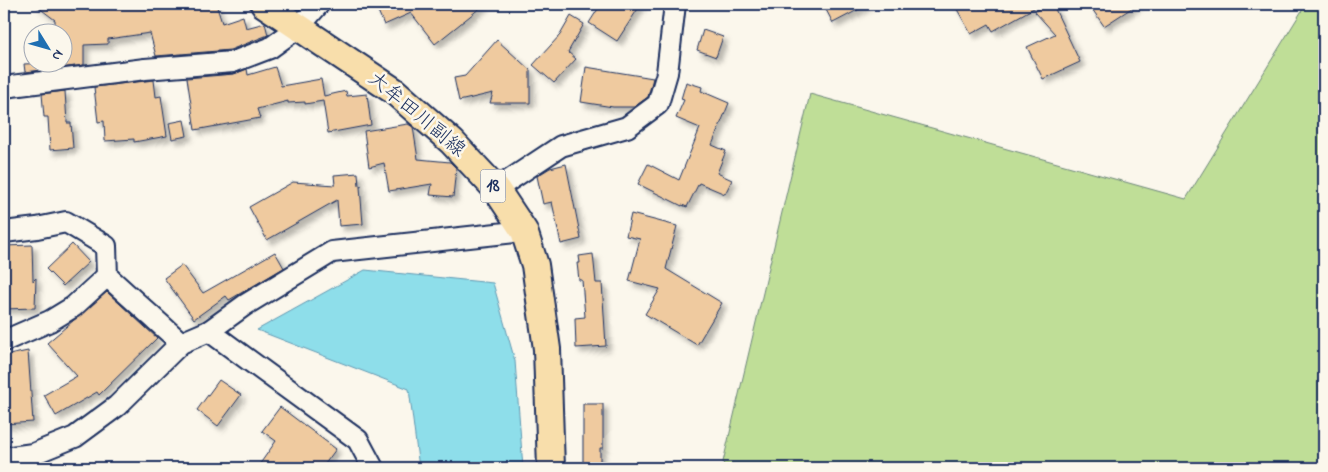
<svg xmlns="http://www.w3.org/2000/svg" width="1328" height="472" font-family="'Indie Flower','Klee One',sans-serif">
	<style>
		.green { fill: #bfde97; stroke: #6d867a }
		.water { fill: #8edeea; stroke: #6098b2 }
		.building { fill: #efca9f; stroke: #1b2f5e; filter: url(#shadow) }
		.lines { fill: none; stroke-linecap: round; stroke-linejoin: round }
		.minor-casing { stroke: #1b2f5e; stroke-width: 24 }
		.major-casing { stroke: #1b2f5e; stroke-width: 30 }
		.minor { stroke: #fbf7ec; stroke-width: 20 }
		.major { stroke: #f8deab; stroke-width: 26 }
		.labels { text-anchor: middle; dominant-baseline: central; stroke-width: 5; stroke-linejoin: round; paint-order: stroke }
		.shield { fill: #fbf7ec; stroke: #5e6b89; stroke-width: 1 }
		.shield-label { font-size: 19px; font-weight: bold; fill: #1b2f5e }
		.street-label { font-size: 20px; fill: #1b2f5e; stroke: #fbf7ec }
	</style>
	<defs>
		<filter id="shadow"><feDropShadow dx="4.5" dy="4.5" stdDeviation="2.5" flood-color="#0004"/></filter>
	</defs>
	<rect width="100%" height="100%" fill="#fbf7ec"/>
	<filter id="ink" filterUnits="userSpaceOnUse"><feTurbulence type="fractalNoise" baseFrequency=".02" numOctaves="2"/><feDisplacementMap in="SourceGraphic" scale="10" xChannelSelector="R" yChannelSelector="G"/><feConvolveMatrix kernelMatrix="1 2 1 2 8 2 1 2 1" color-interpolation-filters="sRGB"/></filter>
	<g filter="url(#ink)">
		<polygon class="green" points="1306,4 1324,4 1324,468 725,468 723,462 810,94 1186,199"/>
		<polygon class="water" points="365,270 493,283 515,361 523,468 419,468 409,389 257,330"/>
		<g class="building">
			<polygon points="34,4 216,4 222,23 243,16 246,28 265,23 268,35 230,50 156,56 150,33 108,39 108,44 84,45 84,65 25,72 24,64 62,62 62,32 55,32 55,20"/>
			<polygon points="375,4 485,4 435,44 411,13 384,25"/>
			<polygon points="601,4 641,4 617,41 589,23"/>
			<polygon points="823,4 869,4 833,23"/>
			<polygon points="954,4 1041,4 993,31 989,24 971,34"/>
			<polygon points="1044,4 1051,4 1055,9 1080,62 1043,79 1027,47 1055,34 1035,12"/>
			<polygon points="1100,4 1138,4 1104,26 1092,9"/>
			<polygon points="571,16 584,24 568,52 576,59 554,83 533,65 560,35"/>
			<polygon points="703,30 723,37 716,57 697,50"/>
			<polygon points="497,40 530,70 530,103 490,103 493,93 459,101 454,78 465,76"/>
			<polygon points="275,67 281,86 321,79 324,96 346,91 347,96 367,94 371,125 328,133 323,101 305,104 305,102 288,103 288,101 257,109 260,118 195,130 187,78 234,74 247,69 248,75"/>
			<polygon points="586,67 653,78 648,97 634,107 613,107 581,102"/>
			<polygon points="154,80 156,97 161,96 167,136 134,142 134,139 105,141 104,121 98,122 94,87"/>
			<polygon points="686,82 702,87 701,91 729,103 712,145 726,151 717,173 732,180 725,194 699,183 687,207 682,205 682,206 638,184 648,164 679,180 700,128 676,118 684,100 681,99"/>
			<polygon points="65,91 67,123 71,123 73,148 50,150 48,117 44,117 42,94"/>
			<polygon points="184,120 187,136 172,139 169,123"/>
			<polygon points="408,124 413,127 418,159 450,162 456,168 453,197 430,195 432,184 389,191 384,163 369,167 364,131"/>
			<polygon points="566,164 581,239 561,244 552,202 543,204 537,176 550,168"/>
			<polygon points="358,173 359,186 362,186 360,187 363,224 339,226 337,200 267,240 249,207 293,182 335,185 334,175"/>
			<polygon points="631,214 677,226 666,269 722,303 697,345 645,314 660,289 629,281 640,239 626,236"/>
			<polygon points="72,244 89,262 63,286 46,269"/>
			<polygon points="32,245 33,281 36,278 35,308 4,309 4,246"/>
			<polygon points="275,252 284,268 229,300 226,296 194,319 164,278 182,265 203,293"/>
			<polygon points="593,254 596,283 602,283 606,346 576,348 575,318 585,317 582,280 579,280 577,263 580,263 579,256"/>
			<polygon points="107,292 157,338 99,395 97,392 56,416 44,395 77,376 47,343"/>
			<polygon points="28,351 33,422 4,424 4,356"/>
			<polygon points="219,380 241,395 218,426 197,410"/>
			<polygon points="583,404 603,404 603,448 600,448 600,466 583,466"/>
			<polygon points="280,407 336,449 322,468 257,468 276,441 262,431"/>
		</g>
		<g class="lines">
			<g class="minor-casing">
				<g id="minor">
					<polyline points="4,87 145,69 233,62 270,48 299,27 319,4"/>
					<polyline points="496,189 561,146 627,127 658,104 667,73 675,4"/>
					<polyline points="4,232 37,228 66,222 106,246 107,276 181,343"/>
					<polyline points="209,331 358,440 373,468"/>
					<polyline points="4,341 50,321 73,307 107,276"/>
					<polyline points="4,458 33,454 75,437 117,406 181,343 209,331 245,305 332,252 524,231"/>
				</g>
			</g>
			<g class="major-casing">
				<polyline id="major" points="264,4 394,91 452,142 496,189 524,231 535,265 547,349 551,468"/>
			</g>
			<use href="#minor" class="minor"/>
			<use href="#major" class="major"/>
		</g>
	</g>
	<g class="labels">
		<rect class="shield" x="480.5" y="169.5" width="25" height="33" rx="4"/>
		<g class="shield-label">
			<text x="493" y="186">18</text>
		</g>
		<g class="street-label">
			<text transform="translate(416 115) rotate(40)">大牟田川副線</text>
		</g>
	</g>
	<rect width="1328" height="472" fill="none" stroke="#fbf7ec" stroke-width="20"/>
	<rect x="10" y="10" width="1308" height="452" fill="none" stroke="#1b2f5e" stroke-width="2" filter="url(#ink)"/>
	<g transform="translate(48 48) rotate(127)"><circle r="24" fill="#fbf7ec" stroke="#a1a7b3"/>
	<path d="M0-4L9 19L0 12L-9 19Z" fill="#1f6fb2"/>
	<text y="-8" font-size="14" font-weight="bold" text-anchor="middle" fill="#1b2f5e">N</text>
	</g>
</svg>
